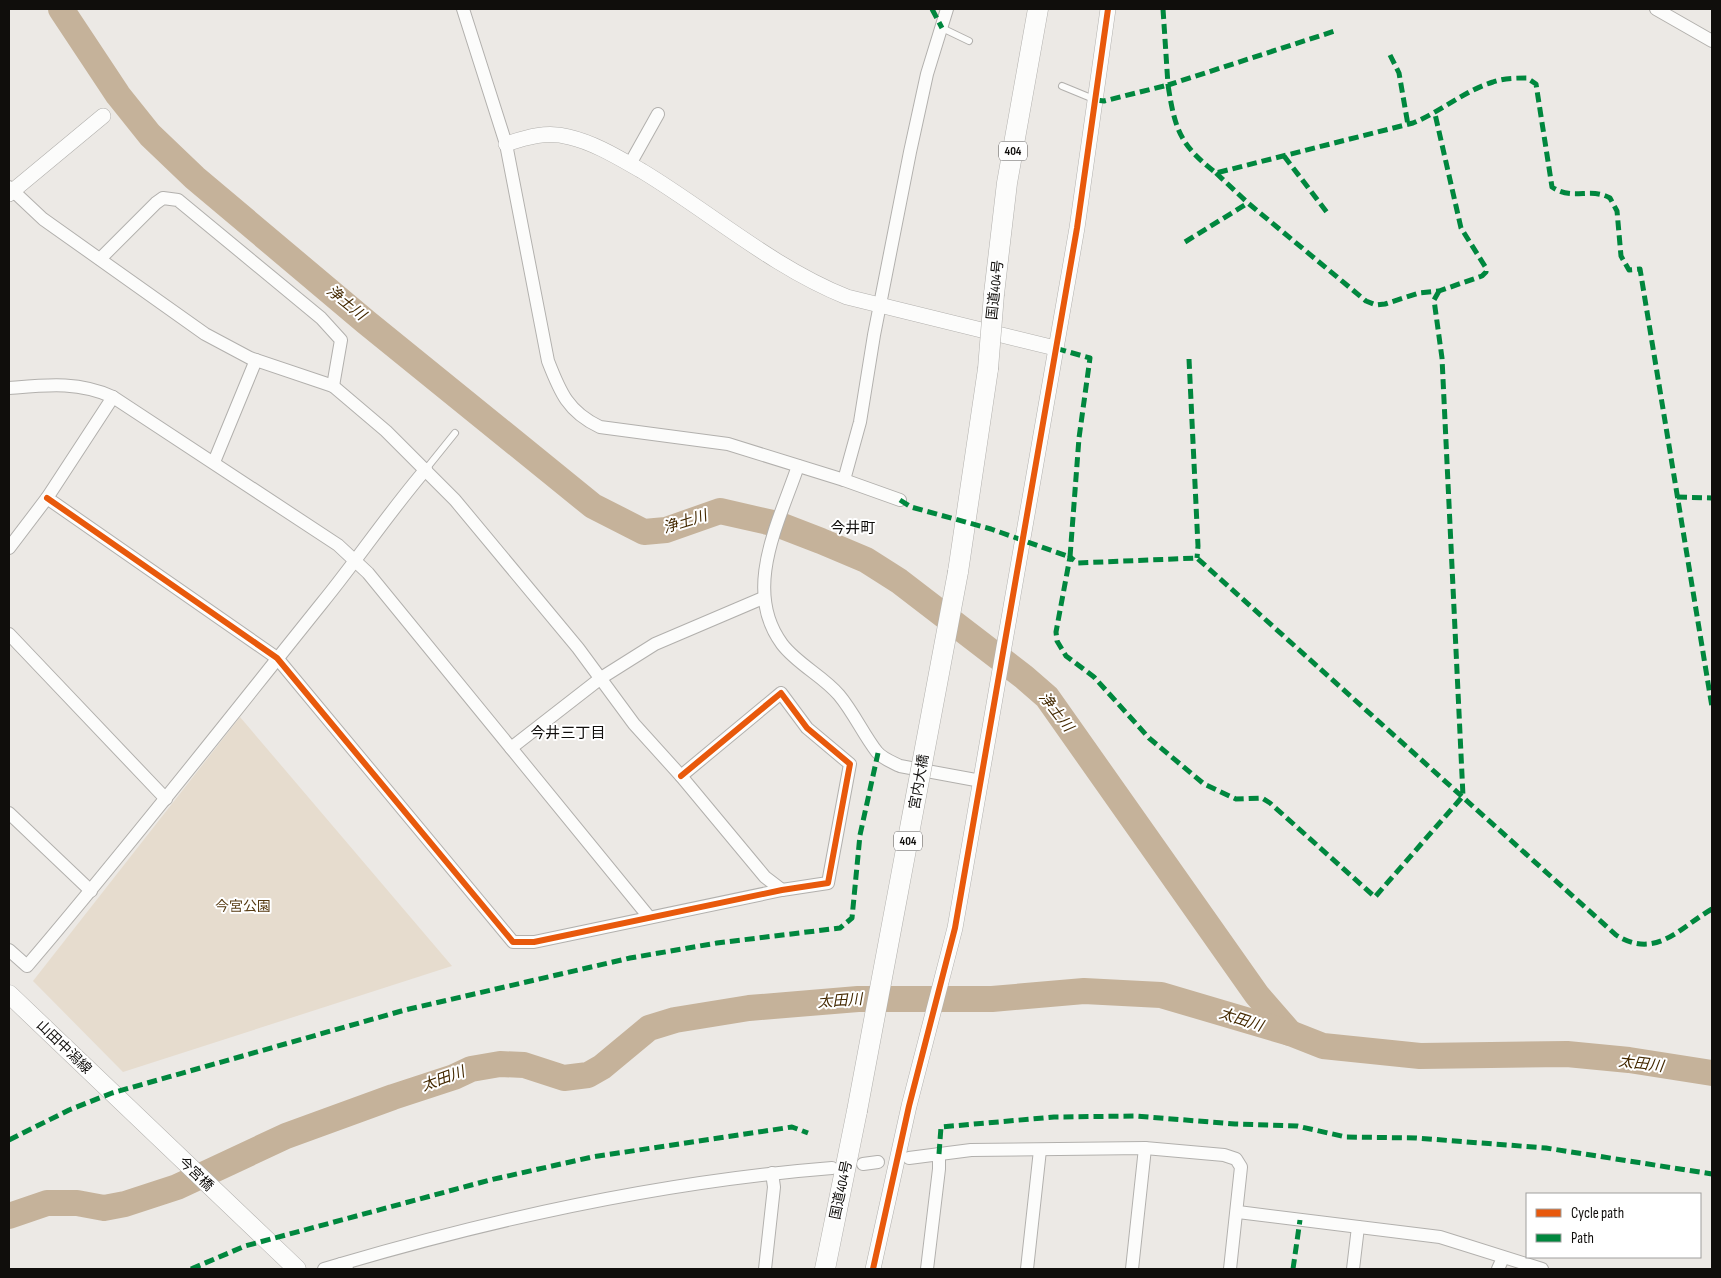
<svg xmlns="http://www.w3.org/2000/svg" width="1721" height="1278" font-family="'Sofia Sans Condensed','Noto Sans JP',sans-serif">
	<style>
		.green { fill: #e6dcce }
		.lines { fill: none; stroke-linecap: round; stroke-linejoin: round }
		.river { stroke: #c5b29a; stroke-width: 26 }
		.service-casing { stroke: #b2b0ad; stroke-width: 8 }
		.minor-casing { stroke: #b2b0ad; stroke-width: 14 }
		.tertiary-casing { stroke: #b2b0ad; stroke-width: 16 }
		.secondary-casing { stroke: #b2b0ad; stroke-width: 19 }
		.trunk-casing { stroke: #b2b0ad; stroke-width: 21 }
		.service { stroke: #fcfcfb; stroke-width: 6 }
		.minor { stroke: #fcfcfb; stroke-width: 12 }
		.tertiary { stroke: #fcfcfb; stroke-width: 15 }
		.secondary { stroke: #fcfcfb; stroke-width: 18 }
		.trunk { stroke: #fcfcfb; stroke-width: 20 }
		.trunk-bridge-casing { stroke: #b2b0ad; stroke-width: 21; stroke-linecap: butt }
		.trunk-bridge { stroke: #fcfcfb; stroke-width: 20 }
		.quiet { stroke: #00873e; stroke-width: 5; stroke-dasharray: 10 5; stroke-linecap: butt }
		.cycleway-casing { stroke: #fff; stroke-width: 9 }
		.cycleway { stroke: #e8590c; stroke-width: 6 }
		.labels { text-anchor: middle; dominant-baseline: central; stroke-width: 4; stroke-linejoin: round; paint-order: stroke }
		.shield { fill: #fff; stroke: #585655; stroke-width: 1 }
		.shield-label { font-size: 12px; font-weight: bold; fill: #100e0c }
		.street-label { font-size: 14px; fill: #100e0c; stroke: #fff }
		.park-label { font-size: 14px; fill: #553910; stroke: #fff }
		.water-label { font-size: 15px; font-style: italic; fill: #442900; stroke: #fff }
		.neighbourhood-label { font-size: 15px; fill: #100e0c; stroke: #fff }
	</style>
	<rect width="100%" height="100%" fill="#ece9e5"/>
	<polygon class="green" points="240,717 452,966 123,1072 33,981"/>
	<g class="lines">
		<g class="river">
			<polyline points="61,9 118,95 150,135 195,178 366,322 593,506 644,532 666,530 720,511 777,524 821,541 866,560 899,581 1024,677 1047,697 1257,995 1290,1033"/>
			<polyline points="9,1216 47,1203 77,1203 104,1208 125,1204 177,1187 286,1136 393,1097 454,1077 471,1069 500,1064 524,1065 564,1078 588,1075 602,1067 649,1028 675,1020 749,1008 858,999 992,999 1084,991 1161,995 1290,1033 1323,1046 1420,1056 1567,1054 1629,1060 1712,1073"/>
		</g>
		<g class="service-casing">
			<g id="service">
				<polyline points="942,28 969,41"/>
				<polyline points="1062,86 1096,100"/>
				<polyline points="426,469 455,433"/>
			</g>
		</g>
		<g class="minor-casing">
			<g id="minor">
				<path d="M463 9 506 144 548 361C560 392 568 412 600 427L728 444 844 480 900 500"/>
				<polyline points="1656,9 1712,41"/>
				<polyline points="630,164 658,114"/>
				<polyline points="9,187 43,219 205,334 250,358 333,386 386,431 455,500 578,648 634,724 681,776 765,877 782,890"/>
				<polyline points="100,259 156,203 163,198 178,200 321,318 341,340 333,386"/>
				<path d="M9 388C46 385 78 381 113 397L338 545 368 573 649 917"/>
				<polyline points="214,462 256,360"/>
				<path d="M798 466C779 522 742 590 782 644 797 664 823 676 839 695 854 713 863 734 877 752 883 759 892 762 900 766L981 781"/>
				<polyline points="844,480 860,422 874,335 910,152 927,74 947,9"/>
				<polyline points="47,498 277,658 513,942 534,942 782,890 828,883 850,764 807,728 781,693 681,776"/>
				<polyline points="9,548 47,498 113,397"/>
				<polyline points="9,634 166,799"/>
				<polyline points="511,748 601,678 655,644 763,598"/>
				<polyline points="9,813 91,891"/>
				<path d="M9 950 27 966C128 848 224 725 322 603 358 559 389 512 426 469"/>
				<polyline points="909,1158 971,1150 1145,1148 1224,1155 1236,1159 1241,1167 1230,1269"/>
				<polyline points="863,1164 878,1162"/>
				<polyline points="1238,1212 1440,1237 1542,1269"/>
				<path d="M341 1264C501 1217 666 1181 832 1168"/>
				<polyline points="324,1269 341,1264 347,1269"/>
				<polyline points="765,1269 774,1187 772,1173"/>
				<polyline points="927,1269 939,1169 939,1154"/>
				<polyline points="1027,1269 1040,1150"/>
				<polyline points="1132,1269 1145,1148"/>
				<polyline points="1353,1269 1358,1227"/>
				<polyline points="1498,1269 1503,1258"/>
			</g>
		</g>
		<g class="tertiary-casing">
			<g id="tertiary">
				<path d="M506 144C527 137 547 131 569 137 595 143 619 158 642 171 710 212 772 267 847 297L1055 348"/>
				<polyline points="9,194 103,116"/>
				<polyline points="873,1269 909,1106 955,928 1077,228 1108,9"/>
			</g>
		</g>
		<g class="secondary-casing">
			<polyline id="secondary" points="9,994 297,1269"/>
		</g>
		<g class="trunk-casing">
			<g id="trunk">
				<polyline points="994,294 1007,183 1038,9"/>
				<polyline points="958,572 988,369"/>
				<polyline points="825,1269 857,1111"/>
			</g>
		</g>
		<use href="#service" class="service"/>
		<use href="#minor" class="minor"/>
		<use href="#tertiary" class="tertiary"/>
		<use href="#secondary" class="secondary"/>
		<use href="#trunk" class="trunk"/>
		<g class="trunk-bridge-casing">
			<g id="trunk-bridge">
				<polyline points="988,369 994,294"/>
				<polyline points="857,1111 958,572"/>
			</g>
		</g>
		<use href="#trunk-bridge" class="trunk-bridge"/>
		<g class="quiet">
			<polyline points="932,9 942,28"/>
			<polyline points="1163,9 1168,85 1338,30"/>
			<polyline points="1390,55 1399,73 1408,125"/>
			<path d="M1096 100 1104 101 1168 85C1175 130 1180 145 1216 173L1413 123C1440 112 1466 90 1493 82 1504 78 1516 78 1527 78L1536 84 1552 187C1572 201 1591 187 1610 198L1617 211 1621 256 1629 270 1640 269 1712 707"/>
			<polyline points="1284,156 1329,215"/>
			<polyline points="1216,173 1248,203 1366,301 1376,305 1385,304 1419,293 1439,291 1482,276 1486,272 1486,268 1461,228 1435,114"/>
			<polyline points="1185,242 1248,203"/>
			<path d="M1439 291 1434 300 1442 358 1463 796 1375 897 1270 803 1262 798 1236 799 1204 784 1149 738 1094 677 1066 656 1057 641 1056 632 1070 557 1078 563 1197 558 1616 935C1656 960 1679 928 1712 909"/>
			<polyline points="1189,359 1198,546 1197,558"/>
			<polyline points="1677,497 1712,498"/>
			<polyline points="900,500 911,507 991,529 1070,557 1079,438 1090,358 1055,348"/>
			<polyline points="9,1140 69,1110 112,1093 405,1010 630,958 717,943 840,928 852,918 860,835 878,753"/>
			<polyline points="939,1154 941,1127 1054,1117 1135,1116 1235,1124 1297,1126 1346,1137 1416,1138 1546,1148 1712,1174"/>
			<polyline points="191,1269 245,1246 490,1180 592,1157 792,1127 808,1133"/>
			<polyline points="1293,1269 1300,1220"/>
		</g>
		<g class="cycleway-casing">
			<g id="cycleway">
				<polyline points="47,498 277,658 513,942 534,942 782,890 828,883 850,764 807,728 781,693 681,776"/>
				<polyline points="873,1269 909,1106 955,928 1077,228 1108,9"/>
			</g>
		</g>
		<use href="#cycleway" class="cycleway"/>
	</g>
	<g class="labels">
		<g class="shield">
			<rect x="999" y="141.5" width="28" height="19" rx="4"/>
			<rect x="894" y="831.5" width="28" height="19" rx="4"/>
		</g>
		<g class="shield-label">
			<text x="1013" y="151">404</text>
			<text x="908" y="841">404</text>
		</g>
		<g class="street-label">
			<text transform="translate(995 290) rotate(-84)">国道404号</text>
			<text transform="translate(919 782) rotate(-80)">宮内大橋</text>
			<text transform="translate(64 1047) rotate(44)">山田中潟線</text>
			<text transform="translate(196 1174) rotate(44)">今宮橋</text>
			<text transform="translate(841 1190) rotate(-78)">国道404号</text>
		</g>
		<g class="park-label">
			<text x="243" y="906">今宮公園</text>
		</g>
		<g class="water-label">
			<text transform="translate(346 303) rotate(39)">浄土川</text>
			<text transform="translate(685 522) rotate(-17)">浄土川</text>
			<text transform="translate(1056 712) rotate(52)">浄土川</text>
			<text transform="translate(840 1001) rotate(-4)">太田川</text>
			<text transform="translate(1241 1020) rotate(18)">太田川</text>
			<text transform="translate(1641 1064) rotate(7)">太田川</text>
			<text transform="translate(443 1079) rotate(-20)">太田川</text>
		</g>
		<g class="neighbourhood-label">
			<text x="853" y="528">今井町</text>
			<text x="568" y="733">今井三丁目</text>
		</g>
	</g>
	<rect width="1721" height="1278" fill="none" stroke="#100e0c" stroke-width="20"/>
	<rect x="1526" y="1193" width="175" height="65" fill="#ffffff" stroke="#9f9f9e"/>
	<rect x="1536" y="1209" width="25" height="8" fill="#e8590c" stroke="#9f9f9e"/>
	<text x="1571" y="1218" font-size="15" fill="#100e0c">Cycle path</text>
	<rect x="1536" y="1234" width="25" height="8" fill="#00873e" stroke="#9f9f9e"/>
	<text x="1571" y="1243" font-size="15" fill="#100e0c">Path</text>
</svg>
